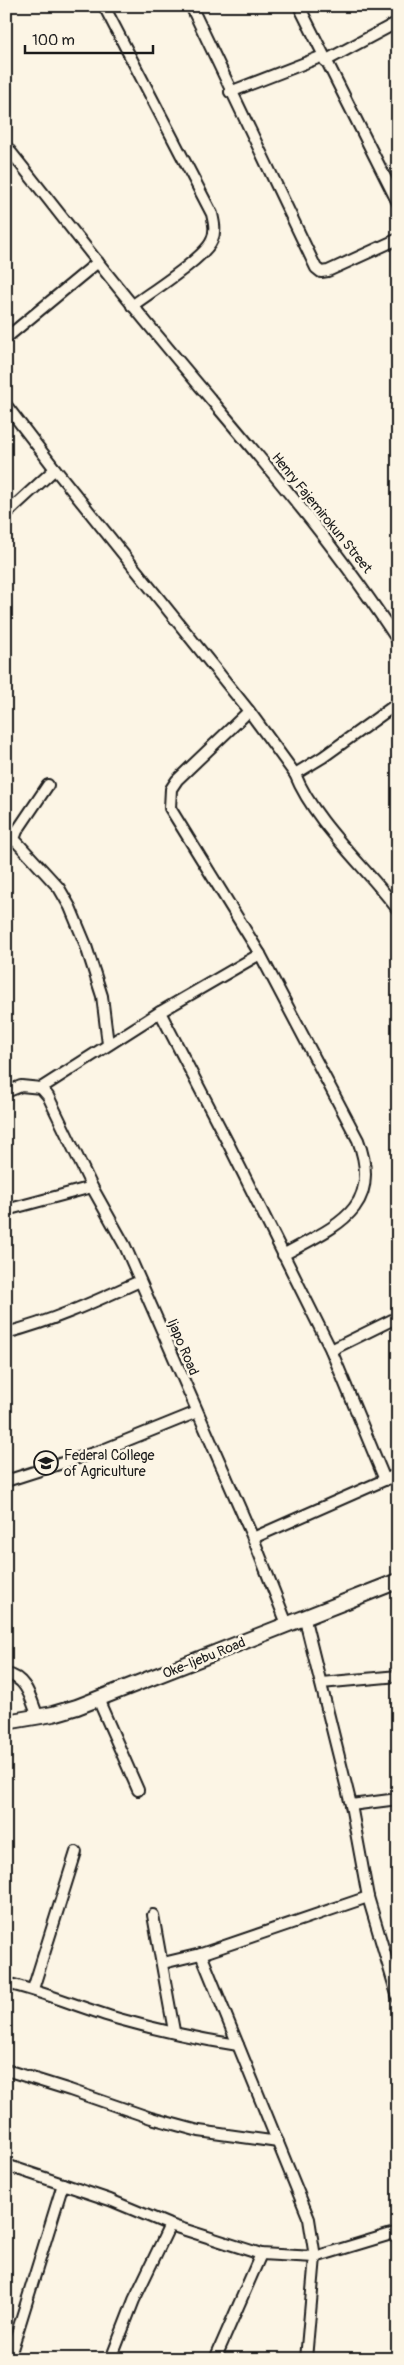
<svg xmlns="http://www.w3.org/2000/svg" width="404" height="2365" font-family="Pangolin,sans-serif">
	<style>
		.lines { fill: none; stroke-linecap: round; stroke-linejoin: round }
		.minor-casing { stroke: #1c1c1c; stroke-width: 14 }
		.secondary-casing { stroke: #1c1c1c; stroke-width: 18 }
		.minor { stroke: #fcf5e5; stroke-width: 10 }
		.secondary { stroke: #fcf5e5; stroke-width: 14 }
		.labels { text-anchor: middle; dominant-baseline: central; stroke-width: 5; stroke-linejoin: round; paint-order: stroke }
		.street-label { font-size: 14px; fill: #1c1c1c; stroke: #fcf5e5 }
		.poi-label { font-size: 14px; fill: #1c1c1c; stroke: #fcf5e5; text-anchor: start }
	</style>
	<rect width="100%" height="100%" fill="#fcf5e5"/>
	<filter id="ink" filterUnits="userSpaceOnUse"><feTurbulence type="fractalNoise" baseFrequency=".02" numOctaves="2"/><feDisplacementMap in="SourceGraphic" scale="10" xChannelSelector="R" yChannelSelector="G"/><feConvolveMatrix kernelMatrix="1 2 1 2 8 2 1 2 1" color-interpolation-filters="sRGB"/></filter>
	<g filter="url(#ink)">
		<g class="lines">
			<g class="minor-casing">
				<g id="minor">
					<path d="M104 6 212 214C214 223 216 231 212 240 205 258 149 293 132 306"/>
					<polyline points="191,6 316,268 321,272 328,271 398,239"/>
					<polyline points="299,6 398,203"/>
					<polyline points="325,61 398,22"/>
					<polyline points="230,92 323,56"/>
					<path d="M6 146C58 211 108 277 162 341 243 439 329 534 398 641"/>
					<polyline points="6,338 98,262"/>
					<polyline points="6,405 55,469 6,514"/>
					<polyline points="55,469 249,711 295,774 323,757 398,703"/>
					<path d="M249 711 177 780 171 789 170 808 260 954 358 1140C384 1210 335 1226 283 1255"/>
					<path d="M295 774C314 822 366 867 398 910"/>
					<polyline points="48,785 17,831 14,839 59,888 70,907 85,943 102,996 108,1044"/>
					<polyline points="260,954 160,1012 229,1145 331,1350 385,1480"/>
					<polyline points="41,1088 48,1096 92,1187 125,1246 253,1538 287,1624"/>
					<polyline points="6,1092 21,1086 41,1088 160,1012"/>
					<polyline points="6,1210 92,1187"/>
					<path d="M6 1333C53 1321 96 1301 140 1281"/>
					<polyline points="331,1350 398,1317"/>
					<polyline points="6,1481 103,1450 197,1412"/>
					<polyline points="253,1538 398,1474"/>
					<polyline points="304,1616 351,1805 368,1897 398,1998"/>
					<path d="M6 1674C27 1677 31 1700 38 1717"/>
					<polyline points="321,1683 398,1676"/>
					<polyline points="98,1699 138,1790"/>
					<polyline points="351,1805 398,1799"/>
					<polyline points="153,1915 174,2031"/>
					<polyline points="201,1954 309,2219 315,2257 306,2359"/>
					<polyline points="163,1963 201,1954 368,1897"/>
					<path d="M6 1983C45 1992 81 2008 119 2019 158 2030 198 2039 238 2045"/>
					<polyline points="33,1989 76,1852"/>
					<polyline points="6,2070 70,2090 151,2118 199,2131 278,2142"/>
					<polyline points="6,2165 110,2200 170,2225 261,2254 315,2257 398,2232"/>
					<polyline points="9,2359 63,2184"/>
					<polyline points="111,2359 134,2300 170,2225"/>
					<polyline points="215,2359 261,2254"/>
				</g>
			</g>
			<g class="secondary-casing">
				<polyline id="secondary" points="6,1722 53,1714 77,1707 398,1581"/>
			</g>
			<use href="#minor" class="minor"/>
			<use href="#secondary" class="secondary"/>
		</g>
	</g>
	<defs>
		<g id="school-ring" transform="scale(1.25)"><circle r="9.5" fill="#fcf5e5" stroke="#1c1c1c" stroke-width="1.5"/><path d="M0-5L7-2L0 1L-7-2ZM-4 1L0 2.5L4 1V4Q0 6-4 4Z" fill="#1c1c1c"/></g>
	</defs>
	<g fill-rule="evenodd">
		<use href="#school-ring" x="46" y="1463"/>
	</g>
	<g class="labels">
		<g class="street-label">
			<text transform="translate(322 513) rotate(51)">Henry Fajemirokun Street</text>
			<text transform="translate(183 1347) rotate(67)">Ijapo Road</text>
			<text transform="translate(204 1658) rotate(-22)">Oke-Ijebu Road</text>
		</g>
		<g class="poi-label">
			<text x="64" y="1455">Federal College<tspan x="64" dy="16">of Agriculture</tspan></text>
		</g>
	</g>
	<rect width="404" height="2365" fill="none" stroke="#fcf5e5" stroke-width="25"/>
	<rect x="12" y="12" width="379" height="2340" fill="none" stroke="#1c1c1c" stroke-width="2" filter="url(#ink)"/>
	<path d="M25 45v8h128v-8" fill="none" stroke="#1c1c1c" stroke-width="2.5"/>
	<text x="32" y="45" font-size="15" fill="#1c1c1c" stroke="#fcf5e5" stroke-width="4" paint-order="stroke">100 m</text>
</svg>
